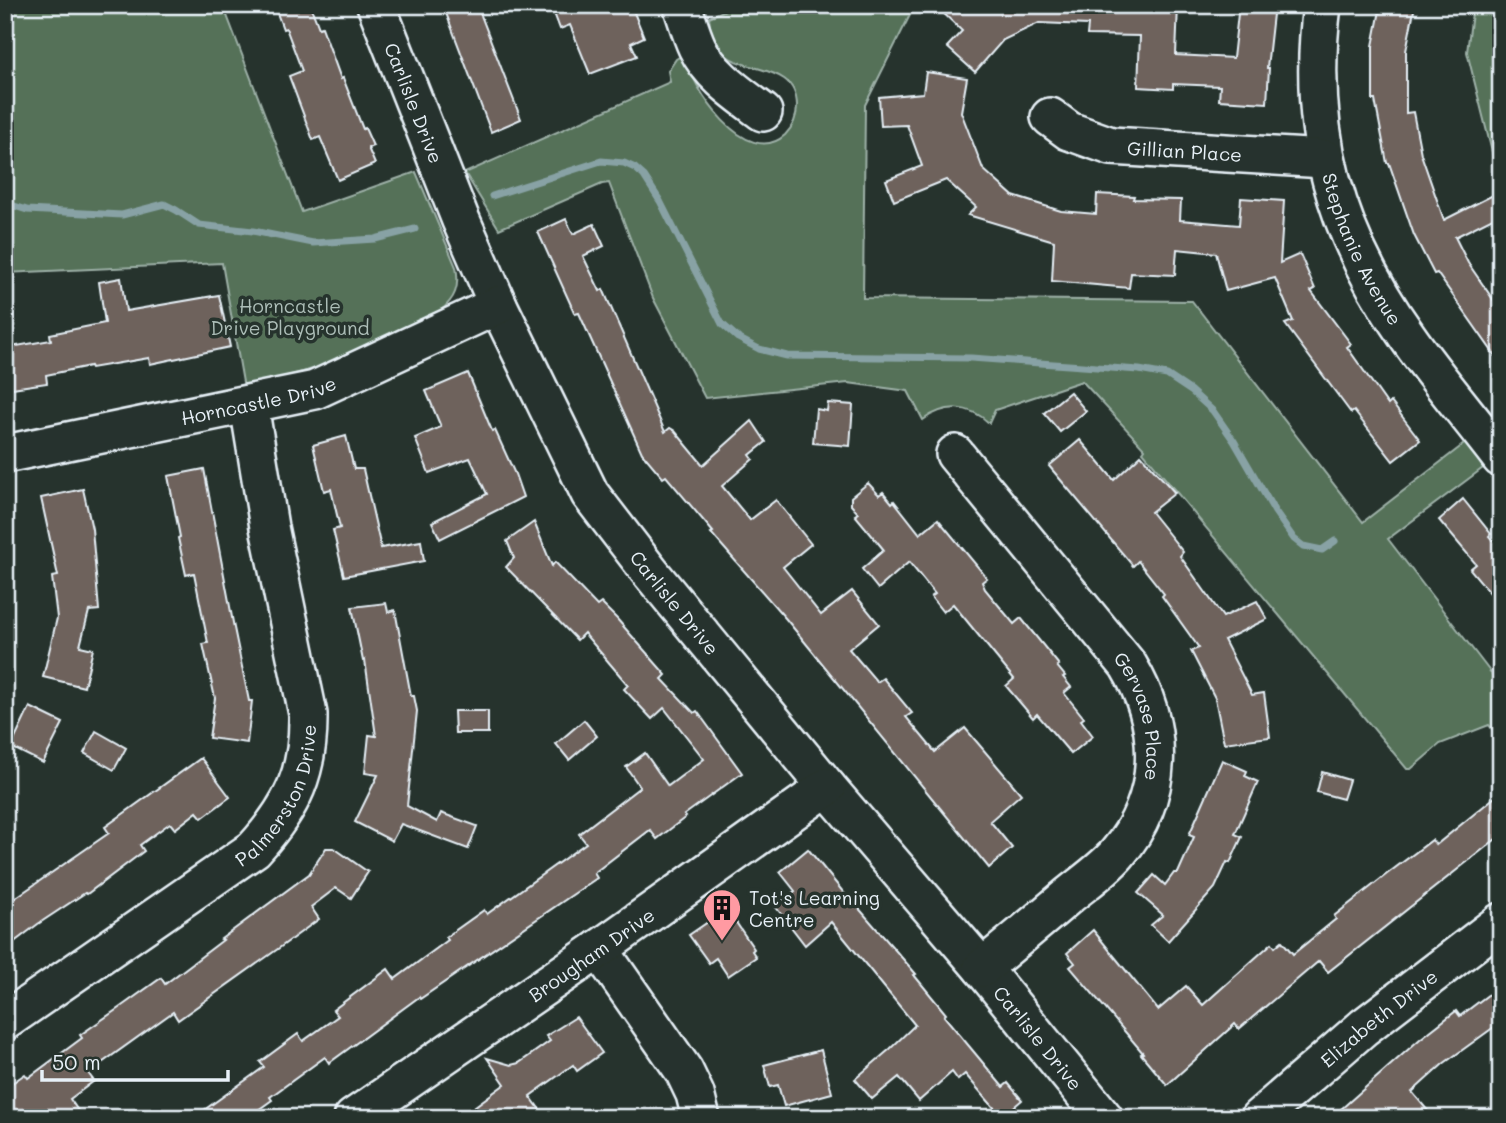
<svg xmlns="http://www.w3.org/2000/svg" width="1506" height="1123" font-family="Mali,sans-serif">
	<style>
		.green { fill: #547159; stroke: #9eb1a8; stroke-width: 2 }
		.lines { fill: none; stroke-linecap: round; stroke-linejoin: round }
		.stream { stroke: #88a2a5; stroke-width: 7 }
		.building { fill: #6e625c; stroke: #e8f1f8; stroke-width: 2 }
		.minor-casing { stroke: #e8f1f8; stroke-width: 42 }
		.minor { stroke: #26332d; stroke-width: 37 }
		.labels { text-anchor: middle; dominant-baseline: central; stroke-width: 7; stroke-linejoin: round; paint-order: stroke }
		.street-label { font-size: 19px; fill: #e8f1f8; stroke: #26332d }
		.park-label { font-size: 19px; fill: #adbeb8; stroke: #26332d }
		.poi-label { font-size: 19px; fill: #e8f1f8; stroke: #26332d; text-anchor: start }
	</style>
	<rect width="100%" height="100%" fill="#26332d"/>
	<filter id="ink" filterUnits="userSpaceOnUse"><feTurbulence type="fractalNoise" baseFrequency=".0143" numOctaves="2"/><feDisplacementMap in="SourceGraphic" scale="14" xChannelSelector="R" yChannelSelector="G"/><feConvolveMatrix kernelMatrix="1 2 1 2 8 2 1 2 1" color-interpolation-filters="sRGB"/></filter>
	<g filter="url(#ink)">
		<g class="green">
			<path d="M5 5H223L302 212 416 172 456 267C460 287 455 299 440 311L320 367 244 388 222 263 5 273Z"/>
			<path d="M737 5H915L865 105 863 298 1192 301 1363 522 1468 441 1483 468 1388 539 1501 686V739L1489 725 1440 744 1411 769H1407L1143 452 1145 449 1082 381 995 410 989 423C969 404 945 404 923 420L908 391 848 383 705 398 653 298 609 183 602 184 499 229 465 173 670 82 668 71 676 59 685 54C691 88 746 170 785 135 793 127 797 117 797 106 796 56 729 80 712 38 710 32 710 24 709 17Z"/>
			<polygon points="1473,5 1501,5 1501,188 1467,52"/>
		</g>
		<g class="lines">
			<g class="stream">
				<polyline points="492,196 601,161 624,163 635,168 644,176 660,201 722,324 738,338 759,349 787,356 971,358 1139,370 1167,375 1191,391 1213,411 1234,441 1275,512 1294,539 1303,546 1322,550 1335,541"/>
				<polyline points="5,203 27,210 122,215 164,204 176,210 199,225 253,231 313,243 375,239 415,229"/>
			</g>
		</g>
		<g class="building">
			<polygon points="274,5 310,5 319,28 322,27 341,79 343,78 363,129 365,128 373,146 368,148 375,164 338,180 320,137 313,140 289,76 302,71 286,28 283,29"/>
			<polygon points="443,5 477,5 521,119 491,132"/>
			<polygon points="551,5 631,5 644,37 631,43 637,56 590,74 570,25 560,29"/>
			<polygon points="935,5 1178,5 1176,55 1233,58 1239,5 1274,5 1267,68 1269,68 1267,103 1219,100 1220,86 1173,84 1173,89 1138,87 1140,36 1087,35 1088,25 1039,23 1003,40 975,72 947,47 962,31"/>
			<polygon points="1381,5 1415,5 1406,51 1406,113 1413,112 1421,154 1444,220 1495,194 1501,205 1501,214 1455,237 1468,263 1501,311 1501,364 1437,273 1434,274 1414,235 1389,163 1387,163 1375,100 1373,100 1373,46"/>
			<polygon points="926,72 967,78 961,112 983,169 1013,196 1061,211 1096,214 1097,194 1134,196 1133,199 1181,200 1180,220 1239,225 1241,198 1284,201 1280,263 1300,254 1315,289 1311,291 1351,344 1347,347 1388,405 1391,402 1420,440 1393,461 1354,411 1351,413 1285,324 1293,321 1275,278 1226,291 1216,253 1177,249 1175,275 1131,273 1129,288 1052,281 1054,241 968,215 976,207 946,180 894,201 886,180 922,166 907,125 881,126 879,97 923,93"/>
			<polygon points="566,219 573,234 594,224 604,246 583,256 600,291 603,289 665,432 670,428 675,431 703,465 752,421 766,442 750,455 753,459 722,486 750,520 776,500 811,544 783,567 821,615 852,591 879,624 849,649 877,682 883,678 912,713 906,717 935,752 965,728 1021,794 990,821 1012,848 989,868 786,619 711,533 713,532 666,476 663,478 642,453 579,313 575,314 538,232"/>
			<polygon points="121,278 126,311 219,295 230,347 150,364 149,358 91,368 90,366 46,375 47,383 5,389 5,348 51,340 50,334 105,323 99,282"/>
			<polygon points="468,373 492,431 495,430 515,474 523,497 440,539 432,522 487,494 470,458 429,473 415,438 441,427 426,391"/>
			<polygon points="1070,392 1086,411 1060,432 1044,413"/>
			<polygon points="828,403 853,405 850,446 813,443 816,409 827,411"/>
			<polygon points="346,436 354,469 363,469 381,548 421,541 424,561 344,576 333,530 340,528 331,489 324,491 313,445"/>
			<polygon points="1080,440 1114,480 1141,455 1175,493 1151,512 1183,552 1180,556 1223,617 1257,601 1267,619 1224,640 1252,695 1264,693 1270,737 1224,743 1215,698 1191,651 1199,648 1162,596 1164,594 1138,561 1133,566 1049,466"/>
			<polygon points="204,469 234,628 249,701 252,701 247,743 209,738 215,698 203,644 208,643 194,573 186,575 178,538 180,537 168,476"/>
			<polygon points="868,483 879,495 883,492 892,503 894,501 920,534 938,519 987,578 982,582 985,589 1014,624 1021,618 1059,665 1057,666 1065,676 1063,677 1071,687 1064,693 1084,718 1081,720 1093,736 1071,754 1037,714 1033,718 1006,686 1014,679 953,604 943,612 931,597 935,594 909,562 878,589 862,569 884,550 855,515 858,513 851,505 851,497"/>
			<polygon points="83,489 92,529 99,610 89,611 80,646 93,649 84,687 43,677 57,618 52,577 58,576 41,498"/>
			<polygon points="1463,499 1491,534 1489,536 1501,550 1501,606 1470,569 1476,564 1439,520"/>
			<polygon points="534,522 552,566 555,562 597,606 601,603 617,619 666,675 662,679 694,713 697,711 742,773 684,815 686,817 657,839 650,830 594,873 597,878 420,999 419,997 329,1063 325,1057 270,1097 272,1100 247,1118 193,1118 264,1067 260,1062 298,1034 303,1041 338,1016 333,1010 388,969 395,979 448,940 446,937 484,910 487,914 586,843 579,834 640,787 626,767 645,753 668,786 704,759 664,708 652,719 624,689 628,685 584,633 577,640 506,567 514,558 507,541"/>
			<polygon points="386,603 388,612 395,610 411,696 414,696 417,711 407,806 437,822 441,813 477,826 468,849 401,824 392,841 355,822 378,775 365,773 369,735 376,736 365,660 363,661 352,607"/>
			<polygon points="30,707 63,723 43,763 11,747"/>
			<polygon points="454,711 488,711 488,733 455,733"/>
			<polygon points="584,720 597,736 569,760 556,744"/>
			<polygon points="96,731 126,748 114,770 84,753"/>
			<polygon points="201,758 230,797 202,818 197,812 175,829 170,823 140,845 144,851 87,894 85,893 38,924 5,949 5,905 109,833 105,827"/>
			<polygon points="1222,760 1247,771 1245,776 1258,782 1235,834 1242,837 1230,863 1227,862 1215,888 1168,941 1151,925 1163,915 1138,893 1154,875 1165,885 1174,873 1178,873 1194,837 1189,835"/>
			<polygon points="1322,772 1349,780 1343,799 1317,792"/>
			<polygon points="1501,792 1501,835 1328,972 1319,961 1239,1029 1235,1024 1167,1085 1141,1054 1143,1053 1070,967 1075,963 1067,953 1093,930 1158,1010 1186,986 1203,1005 1272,943 1275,947 1282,941 1293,954 1336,919 1334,916 1387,874 1432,840 1436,845"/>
			<polygon points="326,848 334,848 368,872 351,898 336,888 311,907 319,919 282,946 178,1020 173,1012 88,1073 94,1081 70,1099 83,1118 5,1118 5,1088 25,1074 28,1078 82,1038 80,1035 119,1008 161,978 165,984 223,940 221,939 309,874"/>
			<polygon points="808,849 848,898 849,897 916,974 914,975 946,1014 944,1016 1003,1087 1008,1083 1022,1100 1002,1117 965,1074 958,1080 952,1072 919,1101 899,1077 872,1099 855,1079 890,1049 915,1025 831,922 805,945 775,906 795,891 780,872"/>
			<polygon points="727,909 754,949 752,951 756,957 728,976 716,958 709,963 689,935"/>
			<polygon points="1501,985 1501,1022 1443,1064 1412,1092 1434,1118 1331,1118 1420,1039 1456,1011 1460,1016"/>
			<polygon points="576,1017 602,1053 577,1071 573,1065 530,1096 546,1118 459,1118 505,1084 487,1058 511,1065 519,1063 550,1041 546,1036"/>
			<polygon points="821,1050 832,1093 784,1106 778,1085 770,1087 764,1065"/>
		</g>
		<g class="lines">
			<g class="minor-casing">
				<g id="minor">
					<path id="s1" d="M376 5 460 218 498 305 590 494 650 572 827 787 982 968 1104 1118"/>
					<path d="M682 5C687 19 691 34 697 47 710 75 739 94 763 112"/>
					<path id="s2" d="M1322 5C1306 131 1334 233 1407 336 1436 378 1470 417 1501 458"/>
					<path id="s3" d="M1050 117 1069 131 1111 146 1325 159"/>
					<path id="s4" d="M5 454 315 390 498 305"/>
					<path id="s5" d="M955 454 1128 665C1165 726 1165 798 1117 854 1103 870 1085 882 1068 896 1040 920 1011 944 982 968"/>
					<polyline points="599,949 684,1071 695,1094 701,1118"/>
					<path id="s6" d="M5 1021 254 849C293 806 309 772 308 714L269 527 249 405"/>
					<path id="s7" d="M353 1118 599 949 827 787"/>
					<path id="s8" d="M1259 1118 1364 1027 1501 922"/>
				</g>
			</g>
			<use href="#minor" class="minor"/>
		</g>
	</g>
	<defs>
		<g id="building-pin" transform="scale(2.0125)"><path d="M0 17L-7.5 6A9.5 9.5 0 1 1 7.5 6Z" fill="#ff9aa2" stroke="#26332d"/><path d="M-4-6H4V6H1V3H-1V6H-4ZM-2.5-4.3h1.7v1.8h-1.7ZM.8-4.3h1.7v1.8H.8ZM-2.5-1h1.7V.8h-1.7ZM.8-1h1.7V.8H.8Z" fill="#111"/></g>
	</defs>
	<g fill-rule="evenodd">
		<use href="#building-pin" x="722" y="908"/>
	</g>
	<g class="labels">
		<g class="street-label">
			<text stroke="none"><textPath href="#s1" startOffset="105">Carlisle Drive</textPath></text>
			<text stroke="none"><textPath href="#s3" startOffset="142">Gillian Place</textPath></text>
			<text stroke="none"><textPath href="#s2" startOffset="252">Stephanie Avenue</textPath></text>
			<text stroke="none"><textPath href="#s4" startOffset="259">Horncastle Drive</textPath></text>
			<text stroke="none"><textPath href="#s1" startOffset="672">Carlisle Drive</textPath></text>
			<text stroke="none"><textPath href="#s5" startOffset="326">Gervase Place</textPath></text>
			<text stroke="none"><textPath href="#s6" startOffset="362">Palmerston Drive</textPath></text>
			<text stroke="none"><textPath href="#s7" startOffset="289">Brougham Drive</textPath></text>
			<text stroke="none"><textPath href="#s8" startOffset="156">Elizabeth Drive</textPath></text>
			<text stroke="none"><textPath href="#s1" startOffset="1239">Carlisle Drive</textPath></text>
		</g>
		<g class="park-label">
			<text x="290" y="305">Horncastle<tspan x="290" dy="22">Drive Playground</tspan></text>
		</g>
		<g class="poi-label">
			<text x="749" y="897">Tot's Learning<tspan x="749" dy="22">Centre</tspan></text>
		</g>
	</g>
	<rect width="1506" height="1123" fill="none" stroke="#26332d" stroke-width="28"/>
	<rect x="14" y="14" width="1478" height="1095" fill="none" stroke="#e8f1f8" stroke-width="2.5" filter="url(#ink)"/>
	<path d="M42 1070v10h186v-10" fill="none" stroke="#e8f1f8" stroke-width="3.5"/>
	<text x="52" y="1070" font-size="21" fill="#e8f1f8" stroke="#26332d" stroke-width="5" paint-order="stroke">50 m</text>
</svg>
